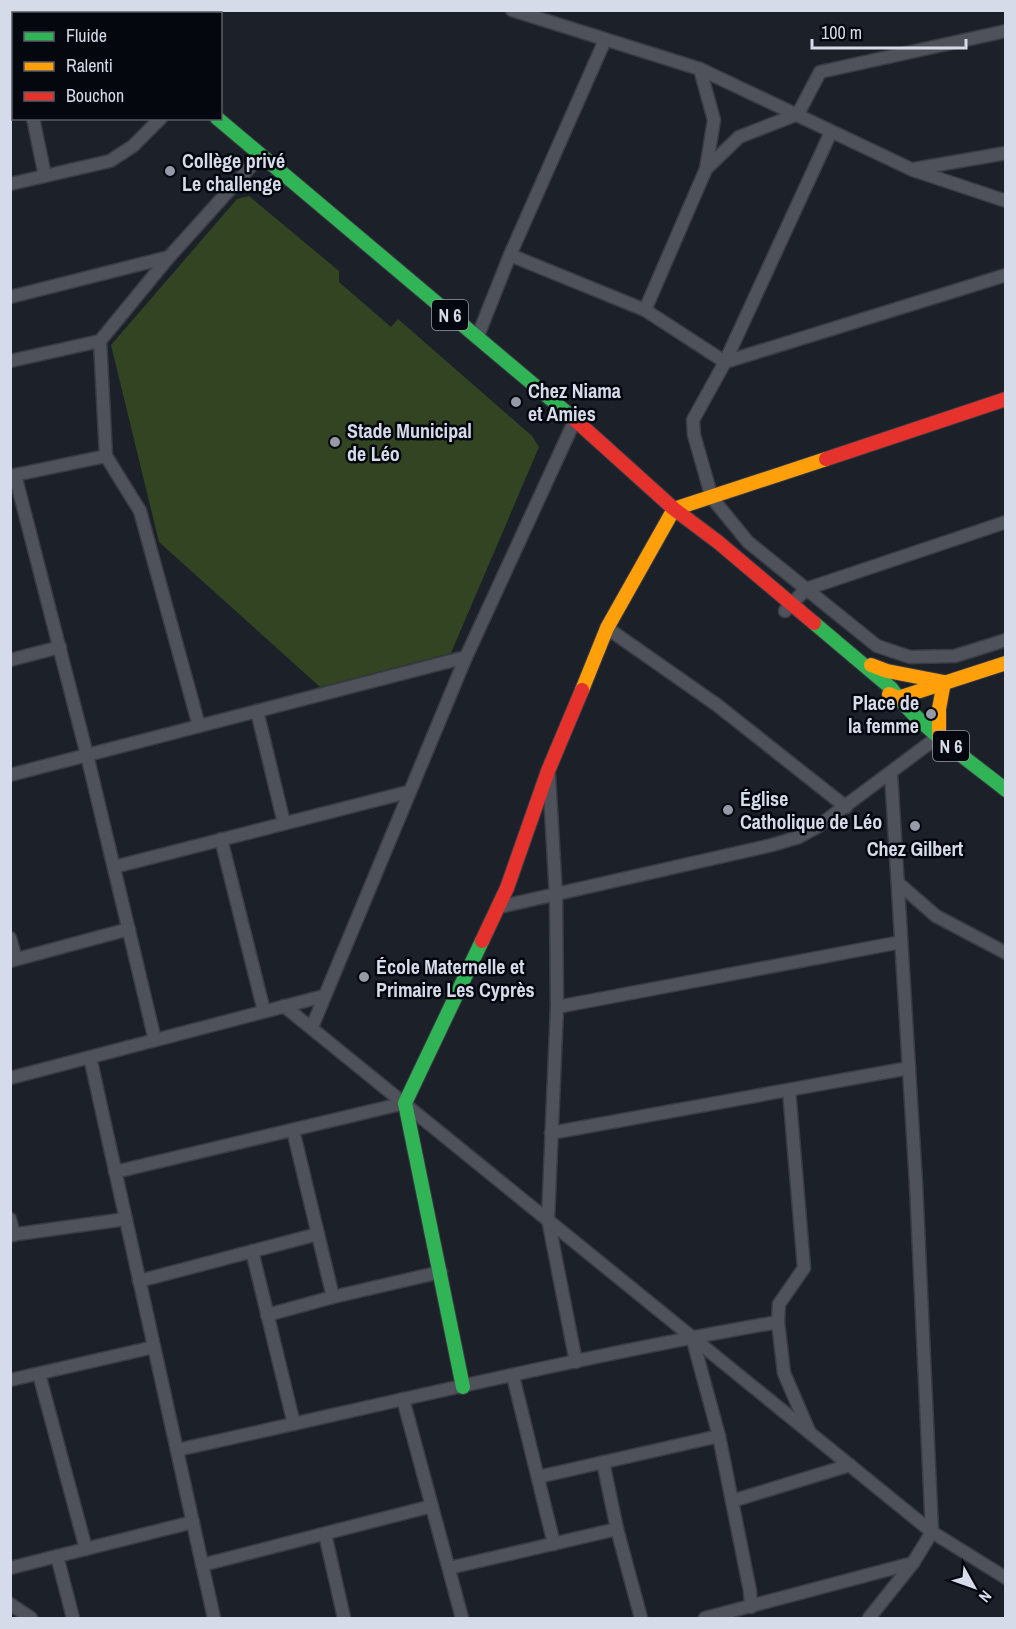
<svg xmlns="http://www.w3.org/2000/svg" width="1016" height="1629" font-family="'Archivo Narrow',sans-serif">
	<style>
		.green { fill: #324421 }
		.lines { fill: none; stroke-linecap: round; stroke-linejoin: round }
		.street-casing { stroke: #393c44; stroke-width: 15 }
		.fast-casing { stroke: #393c44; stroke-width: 16 }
		.slow-casing { stroke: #393c44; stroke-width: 16 }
		.jam-casing { stroke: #393c44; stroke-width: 16 }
		.street { stroke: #4f525a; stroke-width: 12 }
		.fast { stroke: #30b455; stroke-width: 14 }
		.slow { stroke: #ff9f0a; stroke-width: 14 }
		.jam { stroke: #e5322d; stroke-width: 14 }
		.poi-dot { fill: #959aa6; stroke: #05070f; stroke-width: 2 }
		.labels { text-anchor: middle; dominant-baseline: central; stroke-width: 5; stroke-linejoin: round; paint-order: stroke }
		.shield { fill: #05070f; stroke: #979ba8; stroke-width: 1.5 }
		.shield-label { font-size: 18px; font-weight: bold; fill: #d6dbe9 }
		.poi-label { font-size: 20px; font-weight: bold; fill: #d6dbe9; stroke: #05070f; text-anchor: start }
	</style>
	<rect width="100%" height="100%" fill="#1c2029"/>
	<polygon class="green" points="249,196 339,271 339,282 391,327 398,319 532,436 539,447 451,653 320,687 159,542 111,345 237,199"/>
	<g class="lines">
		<g class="street-casing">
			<g id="street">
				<polyline points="512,10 700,69 913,170 1006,201"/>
				<polyline points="10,12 14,26"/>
				<polyline points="33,118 45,176"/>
				<polyline points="831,132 725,362 693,420 694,435 712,498 748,542 877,646 910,657 955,656 1006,640"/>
				<polyline points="706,169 739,137 798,114 820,72 1006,31"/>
				<polyline points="914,169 1006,153"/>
				<polyline points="10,184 110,161 133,146 161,118"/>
				<polyline points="510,255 645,310 725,362 1006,275"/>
				<polyline points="10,297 169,257"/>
				<polyline points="645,310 706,169 714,120 700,69"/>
				<polyline points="477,338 510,255 605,40"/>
				<polyline points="100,341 106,456 140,511 199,726"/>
				<polyline points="10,361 100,341 169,257 261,155"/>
				<polyline points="15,475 87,755 155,1040"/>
				<polyline points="10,476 106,456"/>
				<polyline points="785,611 806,589 1006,522"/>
				<polyline points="607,628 717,705 846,807"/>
				<polyline points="10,660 60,647"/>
				<polyline points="257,711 284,823"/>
				<polyline points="10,775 466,657"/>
				<polyline points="549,776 556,896 557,1007 548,1219 576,1362"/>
				<polyline points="221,839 264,1011"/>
				<polyline points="114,867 408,792"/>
				<polyline points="898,883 936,916 1006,953"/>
				<polyline points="499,907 772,845 799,837 817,827 939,736"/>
				<polyline points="10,938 16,959"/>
				<polyline points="10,961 129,929"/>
				<polyline points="284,1006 932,1532 1006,1578"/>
				<polyline points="557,1007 901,942"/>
				<polyline points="312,1027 466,657 575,420"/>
				<polyline points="90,1057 214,1618"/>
				<polyline points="10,1078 324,996"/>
				<polyline points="789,1090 804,1268 779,1304 778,1322 784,1373 809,1431"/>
				<polyline points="293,1130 333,1297"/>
				<polyline points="551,1133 909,1068"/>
				<polyline points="115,1172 405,1103"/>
				<polyline points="10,1219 14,1235"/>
				<polyline points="10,1235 126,1219"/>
				<polyline points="252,1251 294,1424"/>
				<polyline points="139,1281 318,1234"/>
				<polyline points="267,1315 333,1297 441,1272"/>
				<polyline points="692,1337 719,1436 750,1591 751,1607"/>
				<polyline points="39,1374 86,1549"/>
				<polyline points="513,1376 554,1544"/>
				<polyline points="10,1380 154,1347"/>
				<polyline points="403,1399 462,1618"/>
				<path d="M177 1450C377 1406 576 1357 778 1322"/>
				<polyline points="603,1462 617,1529 641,1618"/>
				<polyline points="538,1477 719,1436"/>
				<polyline points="732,1501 850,1465"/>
				<polyline points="325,1534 344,1618"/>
				<polyline points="57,1556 73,1618"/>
				<polyline points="202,1565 432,1506"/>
				<polyline points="10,1568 193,1522"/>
				<polyline points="449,1568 617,1529"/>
				<polyline points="10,1604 31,1618"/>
				<polyline points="705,1618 913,1563"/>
				<polyline points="869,1618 913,1563 932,1532 916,1184 891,773"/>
			</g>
		</g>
		<g class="fast-casing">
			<g id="fast">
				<polyline points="84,10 88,14"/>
				<polyline points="217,118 572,417"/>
				<path d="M814 623 891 688C916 724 971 762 1006 790"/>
				<polyline points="463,1387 405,1103 482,941"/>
			</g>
		</g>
		<g class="slow-casing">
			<g id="slow">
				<polyline points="871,665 887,671 944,682 939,709 939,736"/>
				<polyline points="582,690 607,628 674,509 826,459"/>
				<polyline points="889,694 898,698 1006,663"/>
			</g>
		</g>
		<g class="jam-casing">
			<g id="jam">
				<polyline points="572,417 674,509 718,542 814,623"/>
				<polyline points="826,459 1006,399"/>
				<polyline points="482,941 507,888 548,771 582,690"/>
			</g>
		</g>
		<use href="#street" class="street"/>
		<use href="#fast" class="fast"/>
		<use href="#slow" class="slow"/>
		<use href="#jam" class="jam"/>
	</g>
	<g class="poi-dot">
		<circle cx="170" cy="171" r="6"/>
		<circle cx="516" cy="402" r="6"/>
		<circle cx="335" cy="442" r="6"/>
		<circle cx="931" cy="714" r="6"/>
		<circle cx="728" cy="810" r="6"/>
		<circle cx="915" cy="826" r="6"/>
		<circle cx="364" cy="977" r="6"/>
	</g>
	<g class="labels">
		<g class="shield">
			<rect x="432" y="300" width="36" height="30" rx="4.5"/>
			<rect x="933" y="731" width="36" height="30" rx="4.5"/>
		</g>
		<g class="shield-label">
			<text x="450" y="315">N 6</text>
			<text x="951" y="746">N 6</text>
		</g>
		<g class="poi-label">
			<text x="182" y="160">Collège privé<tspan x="182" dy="23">Le challenge</tspan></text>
			<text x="528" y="390">Chez Niama<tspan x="528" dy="23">et Amies</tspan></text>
			<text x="347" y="430">Stade Municipal<tspan x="347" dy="23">de Léo</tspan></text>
			<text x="919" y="702" text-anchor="end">Place de<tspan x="919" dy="23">la femme</tspan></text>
			<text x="740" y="798">Église<tspan x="740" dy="23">Catholique de Léo</tspan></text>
			<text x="915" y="848" text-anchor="middle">Chez Gilbert</text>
			<text x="376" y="966">École Maternelle et<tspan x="376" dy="23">Primaire Les Cyprès</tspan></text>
		</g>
	</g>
	<rect width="1016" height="1629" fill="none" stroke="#d6dbe9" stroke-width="24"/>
	<rect x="12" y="12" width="210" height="108" fill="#05070f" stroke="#595c66" stroke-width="1.5"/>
	<rect x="24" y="32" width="30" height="9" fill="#30b455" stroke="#595c66" stroke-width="1.5"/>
	<text x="66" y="42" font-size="18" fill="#d6dbe9">Fluide</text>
	<rect x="24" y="62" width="30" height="9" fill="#ff9f0a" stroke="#595c66" stroke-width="1.5"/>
	<text x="66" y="72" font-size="18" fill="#d6dbe9">Ralenti</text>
	<rect x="24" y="92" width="30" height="9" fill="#e5322d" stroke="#595c66" stroke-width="1.5"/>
	<text x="66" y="102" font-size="18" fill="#d6dbe9">Bouchon</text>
	<g transform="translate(974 1587) rotate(130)" stroke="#05070f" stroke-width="4.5" paint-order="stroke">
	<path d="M0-4.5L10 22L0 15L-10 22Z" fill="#d6dbe9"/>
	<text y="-9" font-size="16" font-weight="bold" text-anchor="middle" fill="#d6dbe9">N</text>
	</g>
	<path d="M812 39v9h154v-9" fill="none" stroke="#d6dbe9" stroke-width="3"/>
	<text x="821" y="39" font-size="18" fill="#d6dbe9" stroke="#05070f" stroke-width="4.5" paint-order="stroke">100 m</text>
</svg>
